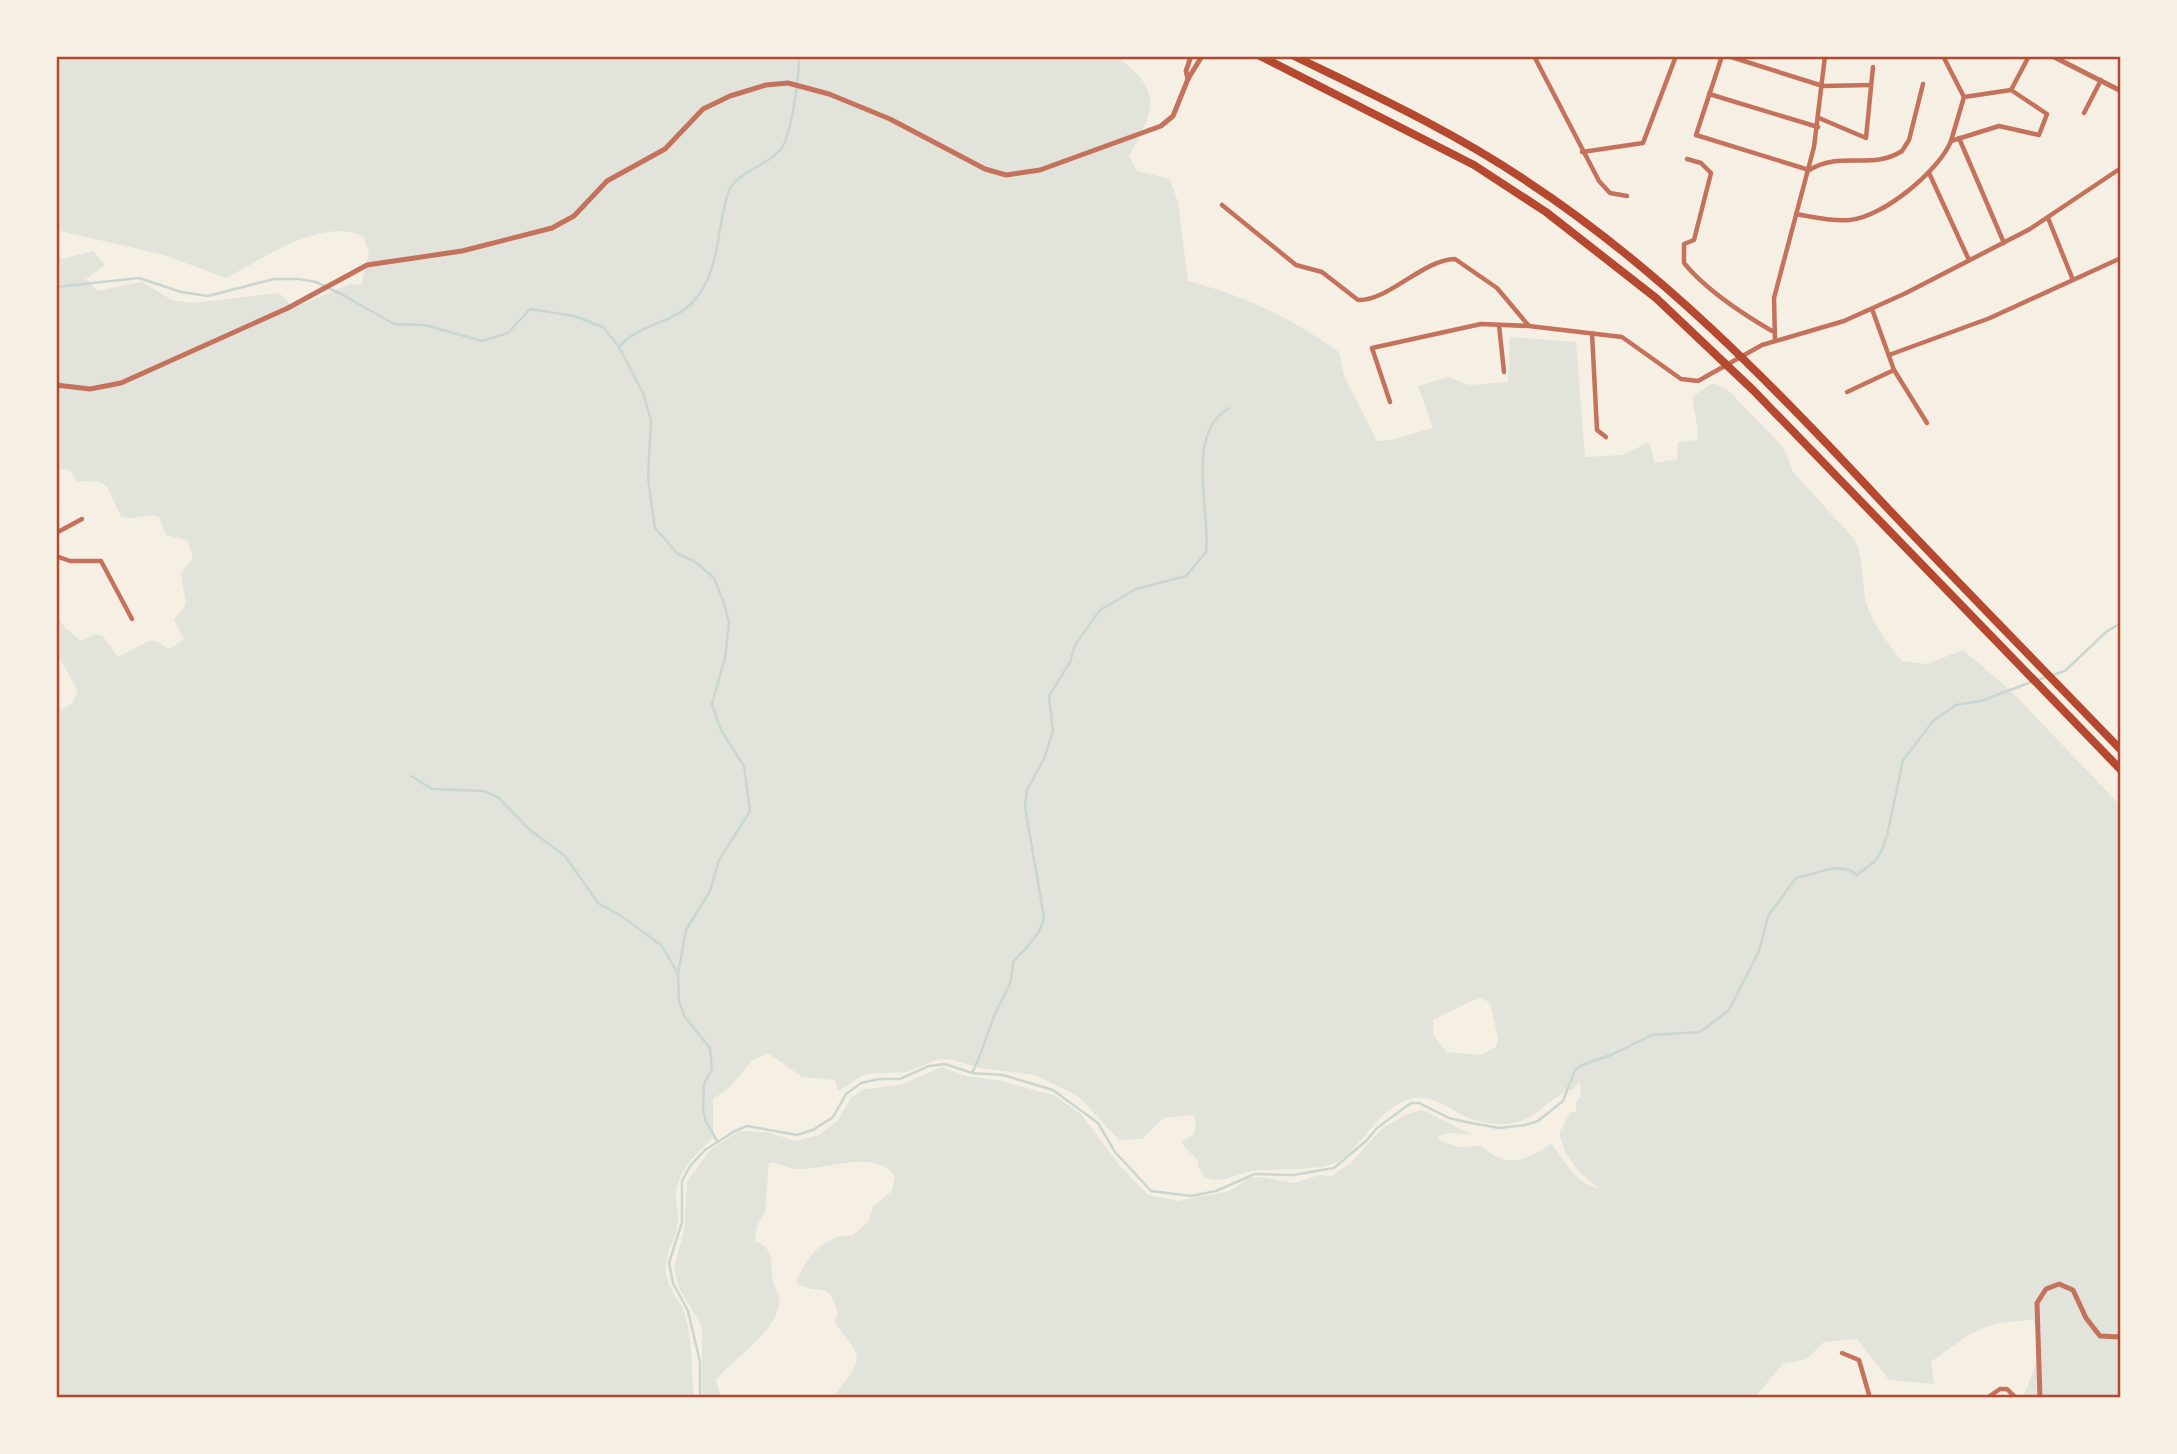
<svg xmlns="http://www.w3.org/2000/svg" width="2177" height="1454" font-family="Commissioner,sans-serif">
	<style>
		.green { fill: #e2e4dc; fill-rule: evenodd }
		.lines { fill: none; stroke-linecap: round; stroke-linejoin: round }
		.stream { stroke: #c9d6d2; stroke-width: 2.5 }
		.minor { stroke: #c5725c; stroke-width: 4.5 }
		.tertiary { stroke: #c5725c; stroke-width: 5 }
		.motorway { stroke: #b5482f; stroke-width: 8 }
		.neatline { fill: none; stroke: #b5482f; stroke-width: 2.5 }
	</style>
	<rect width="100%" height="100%" fill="#f6efe4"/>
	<path class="green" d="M56 56H1116C1164 91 1155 109 1129 156L1137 171 1170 179 1178 202 1188 281C1243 295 1293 319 1339 352L1344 376 1377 441 1391 440 1433 428 1418 386 1448 377 1470 385 1508 382 1510 337 1576 342 1585 457 1623 455 1649 442 1655 463 1677 459 1678 442 1697 440C1700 425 1692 412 1693 396L1713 383 1729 391 1784 448 1793 472 1856 541C1863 560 1862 578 1865 597 1869 620 1888 643 1902 661L1927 664 1963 650 2011 691 2121 806V1398H2023L2042 1347 2033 1320C1981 1322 1972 1332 1931 1362L1934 1384 1889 1380 1857 1339 1824 1342 1807 1359 1783 1364 1754 1398H835C839 1384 861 1369 856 1354 852 1342 840 1332 834 1321L838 1314C829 1278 820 1297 796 1283 803 1261 825 1233 852 1236L869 1221 873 1206 892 1191 895 1177C876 1147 825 1171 796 1169 786 1168 779 1162 769 1163L765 1212 757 1226 755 1241C777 1251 769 1261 773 1280 773 1286 778 1290 779 1296 783 1329 732 1359 716 1380L721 1398H702V1327L679 1288 674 1267 684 1231 687 1182 710 1150 739 1131 767 1132 796 1141 819 1135 838 1120 851 1098 862 1090 903 1084 941 1067 967 1076 1002 1081 1056 1096 1082 1115 1119 1165 1148 1195 1178 1201 1229 1191 1250 1178 1262 1177 1294 1183 1319 1175 1332 1176 1352 1162 1382 1128 1405 1115 1422 1110 1473 1135 1449 1133 1438 1136 1441 1141 1457 1147 1482 1146C1504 1169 1529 1161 1551 1143 1566 1162 1574 1183 1600 1189L1579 1172 1565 1152 1559 1133 1570 1113 1577 1111 1575 1103 1581 1096 1580 1081 1574 1089C1547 1095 1537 1124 1505 1124 1494 1124 1479 1123 1469 1118 1450 1110 1432 1093 1410 1099 1381 1107 1365 1141 1343 1158 1321 1175 1274 1166 1249 1172 1237 1174 1220 1184 1207 1178 1201 1175 1198 1168 1198 1161L1183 1145V1141L1194 1134 1196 1123 1193 1115 1164 1118 1142 1139 1119 1140 1079 1097 1070 1092 1035 1075 980 1068 953 1060 939 1059 907 1072 865 1074 838 1091 835 1080 802 1077 768 1053 753 1060 729 1088 713 1099V1138C696 1155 677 1170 676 1196 676 1204 679 1214 678 1223 676 1241 663 1255 666 1274 669 1291 682 1302 686 1318 693 1345 691 1370 694 1398H56V705L63 709 73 702 78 691 56 652V612L65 628 81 641 95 634 103 636 118 657 149 641H156L169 649 184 639 174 620 186 604 181 573 193 558 187 540 166 535 159 517C146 512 135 521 121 517L107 486 100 482 77 481 69 470 56 468V254L63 259 93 251 105 265 86 279 97 291 142 282 172 300 192 303 279 293 294 308 350 284 361 285 369 253 363 236C319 217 264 259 226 278L164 255 56 230ZM1480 997 1490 1003 1498 1038 1496 1047 1481 1055 1447 1052 1434 1036 1433 1020Z"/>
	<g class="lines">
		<g class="stream">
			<polyline points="56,287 139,278 181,292 208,296 274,279 299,279 316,282 343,295 394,324 425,325 482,341 508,333 530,309 574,316 603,327 619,347 643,393 651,420 648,478 655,528 678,554 694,561 714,578 725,606 729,623 725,658 712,704 721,730 744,766 750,811 719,860 710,891 686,930 678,974 679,1002 685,1017 710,1048 712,1069 704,1084 703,1110 706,1122 717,1141"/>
			<path d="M620 346C639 324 671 324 692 303 721 273 716 229 728 193 735 172 768 166 781 149 792 135 799 75 799 56"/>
			<polyline points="2037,680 2065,671 2106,632 2121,623"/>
			<polyline points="411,776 432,789 484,791 499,798 530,830 565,856 598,903 620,915 662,946 678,974"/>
			<path d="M972 1073C982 1053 987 1034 995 1014 1005 991 1012 989 1013 962 1025 948 1041 936 1044 917L1025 807 1027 790 1044 759 1053 731 1049 696 1070 662 1075 645 1100 610 1136 589 1186 576 1206 552C1211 510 1184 434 1229 408"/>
			<polyline points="700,1398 700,1362 688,1311 673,1283 669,1263 682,1222 682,1181 690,1166 705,1150 735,1131 747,1126 797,1135 813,1130 833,1117 846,1094 861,1083 879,1079 900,1079 929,1066 945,1064 972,1073 1003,1075 1053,1090 1098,1123 1115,1152 1151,1191 1191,1196 1216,1191 1255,1174 1293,1175 1334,1168 1367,1140 1377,1128 1411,1103 1419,1103 1449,1118 1466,1122 1499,1128 1525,1125 1538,1121 1563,1101 1575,1070 1582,1065 1611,1055 1652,1035 1700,1032 1729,1010 1759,951 1768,916 1796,878 1834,868 1850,870 1857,875 1875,861 1881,852 1887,836 1903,760 1934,720 1956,705 1981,701 2031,682"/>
		</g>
		<g class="minor">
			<polyline points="1534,56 1599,181 1610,193 1627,196"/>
			<path d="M1722 56 1696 135 1809 170C1842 150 1871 171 1902 151L1909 140 1923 84"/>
			<polyline points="1728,56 1823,86 1871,85"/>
			<polyline points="1943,56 1964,97"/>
			<polyline points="2011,90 1964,97 1951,141 1999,126 2039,135 2047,114 2011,90 2029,56"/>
			<polyline points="1709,94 1818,127"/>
			<polyline points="2084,113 2101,80"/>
			<polyline points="1819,118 1866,138 1873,67"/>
			<polyline points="1959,138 2004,243"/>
			<polyline points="1582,152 1643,143 1676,56"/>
			<path d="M1687 159 1701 163 1711 173 1694 240 1684 244V263C1707 291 1741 313 1772 331"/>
			<polyline points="1929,173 1969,260"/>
			<path d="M1222 205 1296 265 1322 272 1358 300C1389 301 1422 260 1455 259L1497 288 1528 325"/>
			<path d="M1796 214C1813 217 1833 222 1850 220 1883 217 1939 171 1951 141"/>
			<polyline points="2048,218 2073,280"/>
			<polyline points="1872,309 1894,370 1927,423"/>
			<polyline points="1499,325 1504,372"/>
			<polyline points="1592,333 1597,430 1606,437"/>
			<polyline points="1775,341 1774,298 1814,147 1825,56"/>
			<polyline points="1889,355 1990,318 2121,258"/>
			<polyline points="1847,392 1894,370"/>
			<polyline points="1390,402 1372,348 1481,324 1529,326 1622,337 1681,379 1698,381 1762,345 1844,321 1906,293 2030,229 2121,168"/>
			<polyline points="56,533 82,519"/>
			<polyline points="56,556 70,561 101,561 132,619"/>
			<polyline points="1842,1353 1859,1360 1870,1398"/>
			<polyline points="1987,1398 2000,1389 2007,1389 2016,1398"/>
		</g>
		<g class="tertiary">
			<polyline points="2052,56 2121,91"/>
			<polyline points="1188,79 1186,71 1191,56"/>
			<polyline points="56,385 90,389 121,383 288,308 367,265 462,251 552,228 574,216 607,181 665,149 703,109 730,96 766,85 788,83 829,94 890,119 985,169 1006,175 1040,170 1161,126 1173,116 1188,79 1202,56"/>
			<polyline points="2040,1398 2037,1303 2046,1289 2059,1284 2073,1290 2086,1318 2100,1336 2121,1337"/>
		</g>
		<g class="motorway">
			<polyline points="1260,56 1474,165 1546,212 1656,298 1753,390 2121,770"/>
			<path d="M1294 56C1372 94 1452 131 1525 180 1658 267 1770 382 1878 498 1958 583 2040 666 2121 750"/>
		</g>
	</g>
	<rect width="2177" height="1454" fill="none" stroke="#f6efe4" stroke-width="116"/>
	<rect x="58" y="58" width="2061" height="1338" class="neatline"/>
</svg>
